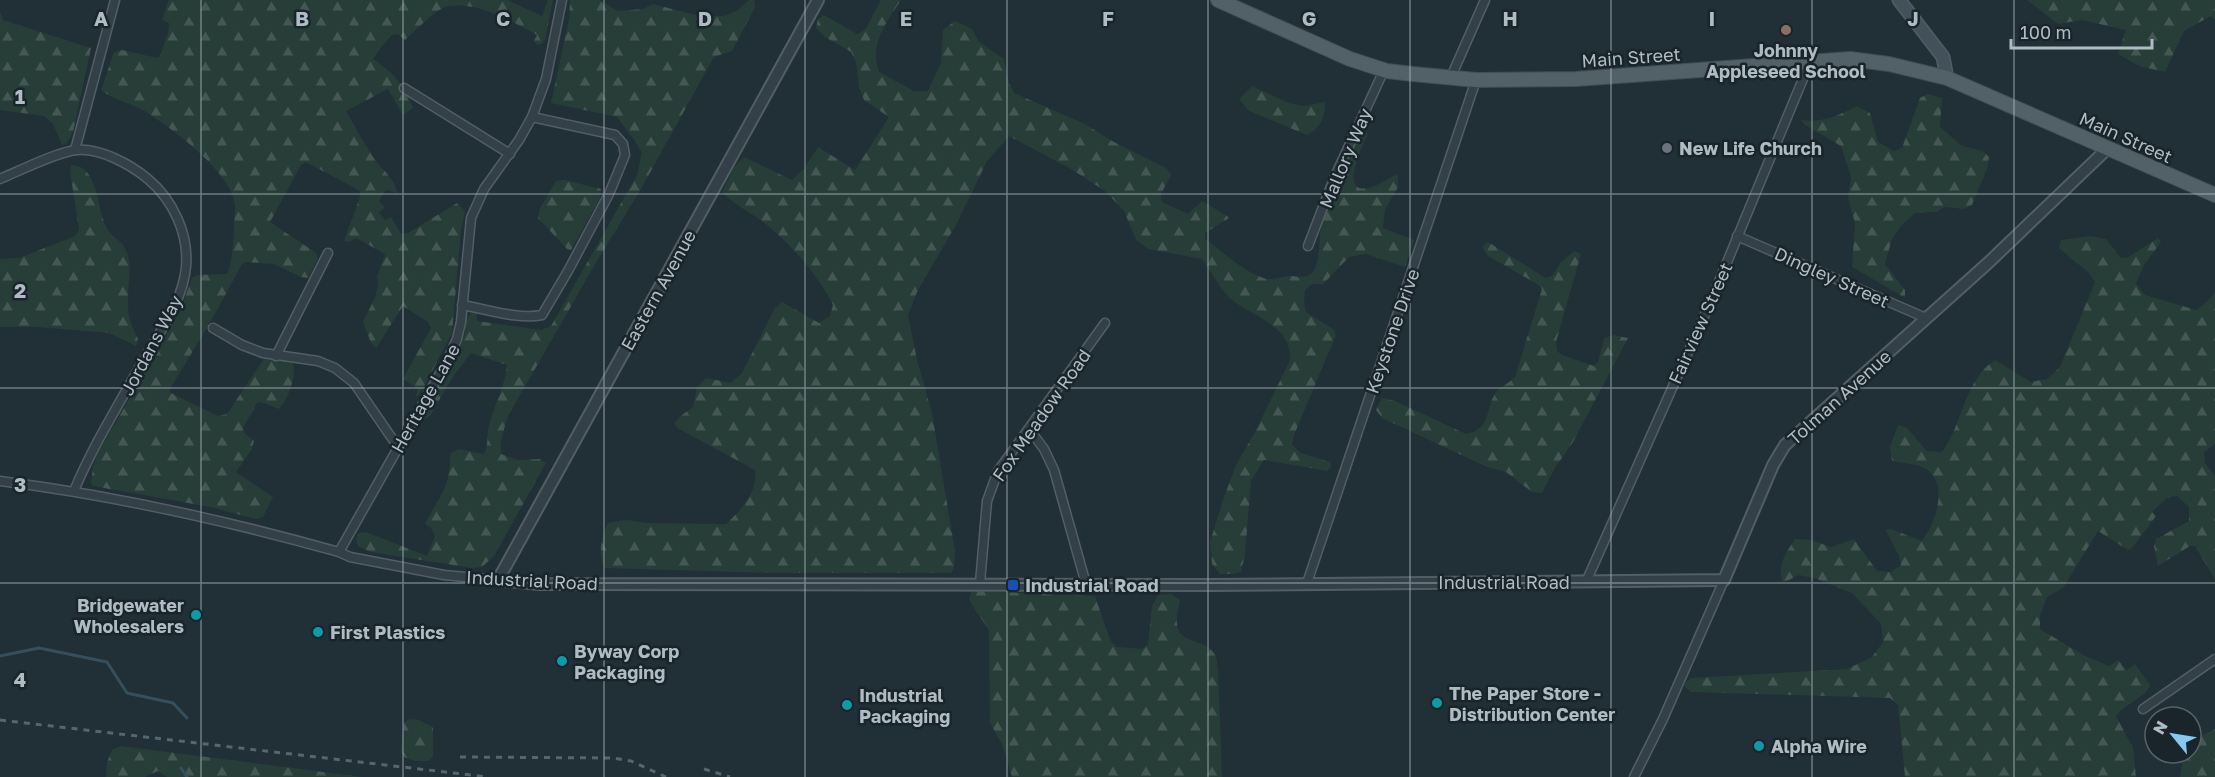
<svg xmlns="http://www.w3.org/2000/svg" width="2215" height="777" font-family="'Golos Text',sans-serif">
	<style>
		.forest { fill: url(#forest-firs) }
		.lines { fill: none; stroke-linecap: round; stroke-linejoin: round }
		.stream { stroke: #354f5d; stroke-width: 3 }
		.minor-casing { stroke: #525e64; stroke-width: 11 }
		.tertiary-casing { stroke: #525e64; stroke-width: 14 }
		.secondary-casing { stroke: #525e64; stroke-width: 15 }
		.primary-casing { stroke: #414c53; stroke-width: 16 }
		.minor { stroke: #344047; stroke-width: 8 }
		.tertiary { stroke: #344047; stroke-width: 10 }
		.secondary { stroke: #43515a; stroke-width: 12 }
		.primary { stroke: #526067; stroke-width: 14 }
		.rail { stroke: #56656e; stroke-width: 3; stroke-dasharray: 6 6; stroke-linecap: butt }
		.grid { fill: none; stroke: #afbcc3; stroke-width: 1.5; stroke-opacity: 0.55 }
		.education-dot { fill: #8d6e63; stroke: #1a252b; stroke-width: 2 }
		.worship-dot { fill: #6b7280; stroke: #1a252b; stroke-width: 2 }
		.transit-dot { fill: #1a4fb4; stroke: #1a252b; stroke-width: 2 }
		.culture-dot { fill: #0f9aa8; stroke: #1a252b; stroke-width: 2 }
		.labels { text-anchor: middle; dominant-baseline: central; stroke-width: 5; stroke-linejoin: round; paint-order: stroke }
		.poi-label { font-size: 18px; font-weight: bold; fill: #afbcc3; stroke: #1a252b; text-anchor: start }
		.street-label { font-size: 18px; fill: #afbcc3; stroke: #1a252b }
		.grid-label { font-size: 20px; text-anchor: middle; font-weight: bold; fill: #afbcc3; stroke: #1a252b; stroke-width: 5; stroke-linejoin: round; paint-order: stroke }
	</style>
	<defs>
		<pattern id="forest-firs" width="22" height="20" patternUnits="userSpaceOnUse" patternTransform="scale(1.5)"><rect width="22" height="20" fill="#273d38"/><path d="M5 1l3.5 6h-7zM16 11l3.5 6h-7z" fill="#445753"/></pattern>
	</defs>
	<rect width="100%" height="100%" fill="#212f36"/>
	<g class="forest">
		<path d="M169 0H507L542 16 548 0H553L545 40 542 44 537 45 534 41 537 35C511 21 476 0 445 7 430 14 417 30 405 40L398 34 392 35 382 46 373 59C393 72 405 85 413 108L403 115 388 89 346 111C355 126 363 142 373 157 381 170 395 177 397 193L387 190 382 195 379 201 385 208 379 212 385 220 391 217 401 234 408 233 457 203 465 211 461 230 452 333 419 396H415L418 389 403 379 431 328 428 322 403 306 376 348 371 343 363 322C368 310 382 290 377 277L385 254 356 238 349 242 344 241 360 197V191L306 162 301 165 270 222 316 253 318 259 308 278 301 277 274 264 246 262 242 264 211 321 170 389 171 393 218 416 227 414 263 360 266 357 292 361C298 374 288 400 279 409L261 402 257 403 243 428 244 433 254 441 252 449 236 472 273 497 263 517 256 519 210 507 93 486 91 483 93 467 97 455 180 311 192 278 197 275 227 274C233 261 233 242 234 228 234 221 235 212 235 205 231 171 170 127 143 110 130 103 112 99 101 90L114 52 122 50 157 58 160 56 168 33 169 23 162 20Z"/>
		<path d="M570 0H600L618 11 643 9 653 4 699 16H723L737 11 749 0H754L755 7 732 51 714 57 641 189 594 266 507 418 501 441V454L518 460 540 459 546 463 494 556 482 567 472 568 371 552 358 546 356 539 359 533 366 532 427 556 435 536 431 528 425 524C439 496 451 488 450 454L458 449 484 454C488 447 487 438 488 430 492 408 505 388 507 365L471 353 452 378 430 416 424 419 423 415 454 359 465 333 466 318 471 313 477 312V321L541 330 551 326 637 175 642 153 635 141 617 117 551 103 569 19Z"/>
		<path d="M881 0H901C886 23 869 44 879 72L914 91H928L941 63 943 30 955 21 972 29 979 42 1004 59 1009 83 1014 93 1085 124 1112 141 1166 168 1171 175 1161 194 1162 202 1188 214 1202 201 1227 216 1229 218 1205 233V239C1222 251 1247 275 1267 279 1275 280 1282 276 1290 276 1298 276 1305 279 1312 273 1320 266 1319 240 1321 228 1327 204 1346 148 1364 131L1368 133C1364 143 1338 194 1368 188 1378 186 1388 178 1398 174V187L1385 210 1383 228 1414 240 1405 267 1366 254 1349 257 1323 284H1312L1305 290 1304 303 1306 312 1333 329 1336 335 1294 435 1292 445 1301 453 1330 462 1331 467 1327 471 1264 460 1251 481 1245 554 1241 572 1232 574H1220L1212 564 1210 542 1223 500 1236 465 1255 432 1290 360C1292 326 1254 317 1232 300 1224 294 1209 269 1202 259L1148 249 1136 240 1124 211 1105 191 1071 169 1009 136 987 161 956 225 917 292 908 315 917 360 932 413 955 551 954 568 951 573H773L605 568C597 555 602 537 608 523L625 520 648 523 726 524C741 510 758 493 755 470L679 429 674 424 678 418 693 407 697 387 706 378 731 383 742 373 775 308 782 302 819 323 830 316 833 305C818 275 793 247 767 225 753 213 735 206 722 192L735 166 744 157 792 180 804 169 818 147 855 170 889 117 864 100 859 87 856 62 851 52 825 37 816 28 818 19 824 15 857 34 865 30Z"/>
		<polygon points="2027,0 2215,0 2215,20 2211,16 2184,31 2165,72 2139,66 2118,54 2126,30 2082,20 2058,24"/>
		<polygon points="0,12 3,20 91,48 73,132 66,144 62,145 53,124 44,116 0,110"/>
		<path d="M1252 86 1289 103 1303 106 1325 102C1325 117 1321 128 1307 135L1249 111 1239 99Z"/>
		<path d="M1928 94 1942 98 1940 127 1962 146 1983 151 1989 157 1987 169 1972 205 1964 209 1945 207 1936 212 1915 213 1901 226 1892 239 1885 264 1905 290V298L1852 267 1855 223 1848 198 1851 177 1841 146 1805 125 1801 120C1821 123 1839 116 1857 106L1870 113 1878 142 1894 151 1902 148 1920 98Z"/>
		<path d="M71 165C99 165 96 209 107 228 112 238 124 241 127 253 133 271 127 286 128 304 128 317 132 327 138 339L136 346 109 333 37 327H0V259L19 258 75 236 79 230 70 171Z"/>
		<polygon points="565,180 601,189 600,198 571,250 567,249 538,218 540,208 556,181"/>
		<path d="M2091 236 2106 239 2121 258H2127L2158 238 2161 242 2144 265 2136 284 2145 295 2196 310 2208 301 2215 292V444L2204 452 2205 463 2215 476V579L2195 546H2190L2158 566 2154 546 2156 539 2189 521V507L2177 496 2167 498 2152 512 2156 516 2133 547 2128 550 2098 531 2063 588 2047 597 2040 616V629L2083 655 2109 666 2118 660 2127 670 2135 664 2150 685C2145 699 2125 703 2116 716L2133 748 2136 777H1905L1898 705 1890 698 1691 692 1684 686 1687 681 1692 678 1847 669 1872 657 1883 642 1881 624 1852 593 1817 579 1799 575 1783 583C1777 565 1785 554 1795 539L1811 540 1831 547 1854 539 1877 571 1891 572 1901 565 1899 556 1886 530 1891 529 1922 541C1935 524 1948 488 1929 471 1921 464 1902 463 1892 461L1890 447 1898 425 1907 428 1927 451 1942 452C1963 424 1964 380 1995 360L2031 382 2047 379 2060 367 2095 282 2089 273 2059 248 2061 240Z"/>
		<path d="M1488 242 1546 278 1553 275 1560 263 1574 251 1581 254 1556 342 1557 351 1562 355 1594 366 1598 362 1604 338 1614 335 1628 338 1573 442 1555 468 1542 493 1532 492 1506 472 1487 467 1382 418 1376 410 1382 398 1395 401 1466 434C1494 429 1484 403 1499 389 1504 385 1510 382 1515 377L1542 289 1537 284 1488 256 1482 247Z"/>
		<path d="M972 591 1095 596 1110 640 1117 647 1142 649 1148 644 1152 606 1158 595 1171 594 1180 600C1179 607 1176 616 1177 624 1179 646 1206 637 1215 655 1217 658 1217 665 1218 669L1222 777H1012L1003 746 990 723 989 631C983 618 973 611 969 598Z"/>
		<polygon points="409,719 419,720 433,727 433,756 429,761 415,761 404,757 401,751 404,723"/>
		<polygon points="2215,729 2215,777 2180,777 2182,765 2178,753 2191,753 2191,730 2200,736"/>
		<polygon points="121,746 362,777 167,777 158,771 145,777 106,777 107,762 112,750"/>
	</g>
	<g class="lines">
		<g class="stream">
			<polyline points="0,656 39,648 107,662 127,693 173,703 187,718"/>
			<polyline points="181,768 187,777"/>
		</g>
		<g class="minor-casing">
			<g id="minor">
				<polyline points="1451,77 1485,0"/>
				<polyline points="404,88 510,154"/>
				<polyline points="75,150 115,0"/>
				<path d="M0 179C19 171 59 151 77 150 100 148 130 164 148 179 173 200 189 234 186 267 183 299 163 327 147 354 122 399 94 443 74 491"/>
				<polyline points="1737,236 1926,318"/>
				<polyline points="1308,246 1335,176 1384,70"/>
				<path d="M462 305C487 309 518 320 542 315L568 271 609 194 625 155 623 144 615 135 532 117"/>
				<polyline points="213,328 242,345 263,353 318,361 335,368 354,383 398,447"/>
				<polyline points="276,356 328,253"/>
				<polyline points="1029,429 1044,449 1054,470 1086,584"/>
				<path d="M0 481C118 496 225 520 339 552L350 557 444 575 498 580"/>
				<polyline points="339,552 446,363 457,339 461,322 471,218 484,189 519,140 532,117 546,79 562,0"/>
				<polyline points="1586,582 1713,296 1810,62"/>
				<polyline points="980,583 987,501 998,471 1105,323"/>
				<polyline points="1307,583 1476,80"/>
				<polyline points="2143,709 2215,659"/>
				<polyline points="1634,777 1663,719 1724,580"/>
			</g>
		</g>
		<g class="tertiary-casing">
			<polyline id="tertiary" points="818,0 498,580 540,584 1212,585 1724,580 1773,465 1785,445 1988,263 2107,149"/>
		</g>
		<g class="secondary-casing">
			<polyline id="secondary" points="1899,0 1943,57 1947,78"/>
		</g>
		<g class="primary-casing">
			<polyline id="primary" points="1218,0 1350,59 1387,71 1413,74 1476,80 1576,79 1850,59 1889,64 1947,78 2215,195"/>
		</g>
		<use href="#minor" class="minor"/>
		<use href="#tertiary" class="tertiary"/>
		<use href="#secondary" class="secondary"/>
		<use href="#primary" class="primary"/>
		<g class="rail">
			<polyline points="0,720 488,777"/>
			<polyline points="460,757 613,758 631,761 666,777"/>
			<polyline points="704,769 730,777"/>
		</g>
	</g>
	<path class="grid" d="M201 0V777M403 0V777M604 0V777M805 0V777M1007 0V777M1208 0V777M1410 0V777M1611 0V777M1812 0V777M2014 0V777M0 194H2215M0 388H2215M0 583H2215"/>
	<circle class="education-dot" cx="1786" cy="30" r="6"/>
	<circle class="worship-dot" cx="1667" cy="148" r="6"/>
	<rect class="transit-dot" x="1007" y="579" width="12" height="12" rx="3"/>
	<g class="culture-dot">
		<circle cx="196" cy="615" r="6"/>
		<circle cx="318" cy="632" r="6"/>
		<circle cx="562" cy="661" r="6"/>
		<circle cx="1437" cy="703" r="6"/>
		<circle cx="847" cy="705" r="6"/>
		<circle cx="1759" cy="746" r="6"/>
	</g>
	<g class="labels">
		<g class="poi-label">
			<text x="1786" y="50" text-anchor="middle">Johnny<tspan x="1786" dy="21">Appleseed School</tspan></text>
			<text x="1679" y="148">New Life Church</text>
			<text x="1025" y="585">Industrial Road</text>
			<text x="184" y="605" text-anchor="end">Bridgewater<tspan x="184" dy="21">Wholesalers</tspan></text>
			<text x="330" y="632">First Plastics</text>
			<text x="574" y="651">Byway Corp<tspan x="574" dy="21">Packaging</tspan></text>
			<text x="1449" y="693">The Paper Store -<tspan x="1449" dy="21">Distribution Center</tspan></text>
			<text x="859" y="695">Industrial<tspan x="859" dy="21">Packaging</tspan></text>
			<text x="1771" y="746">Alpha Wire</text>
		</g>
		<g class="street-label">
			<text transform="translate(1631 57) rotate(-4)">Main Street</text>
			<text transform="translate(2126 137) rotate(24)">Main Street</text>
			<text transform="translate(1345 158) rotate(-67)">Mallory Way</text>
			<text transform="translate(1832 277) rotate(24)">Dingley Street</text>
			<text transform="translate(658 290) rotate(-61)">Eastern Avenue</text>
			<text transform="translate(1700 323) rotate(-66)">Fairview Street</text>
			<text transform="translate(1392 331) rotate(-71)">Keystone Drive</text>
			<text transform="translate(151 345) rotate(-62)">Jordans Way</text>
			<text transform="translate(1839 397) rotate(-42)">Tolman Avenue</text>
			<text transform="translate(425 398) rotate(-61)">Heritage Lane</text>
			<text transform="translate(1041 415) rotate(-55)">Fox Meadow Road</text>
			<text transform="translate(532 580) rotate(3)">Industrial Road</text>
			<text x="1504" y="582">Industrial Road</text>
		</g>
	</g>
	<g class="grid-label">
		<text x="101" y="26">A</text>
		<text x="302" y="26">B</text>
		<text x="503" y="26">C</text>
		<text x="705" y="26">D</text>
		<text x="906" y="26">E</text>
		<text x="1108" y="26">F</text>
		<text x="1309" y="26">G</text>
		<text x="1510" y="26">H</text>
		<text x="1712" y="26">I</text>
		<text x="1913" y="26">J</text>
		<text x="20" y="104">1</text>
		<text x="20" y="298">2</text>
		<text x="20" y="492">3</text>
		<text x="20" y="687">4</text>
	</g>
	<g transform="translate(2173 735) rotate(300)"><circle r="28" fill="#1a252b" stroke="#566168" stroke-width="1.5"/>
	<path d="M0-4.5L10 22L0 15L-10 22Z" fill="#85c8f2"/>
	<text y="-9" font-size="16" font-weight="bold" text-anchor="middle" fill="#afbcc3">N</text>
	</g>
	<path d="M2011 39v9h141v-9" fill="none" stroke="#afbcc3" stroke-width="3"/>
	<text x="2020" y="39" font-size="18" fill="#afbcc3" stroke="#1a252b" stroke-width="4.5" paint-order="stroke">100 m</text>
</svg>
